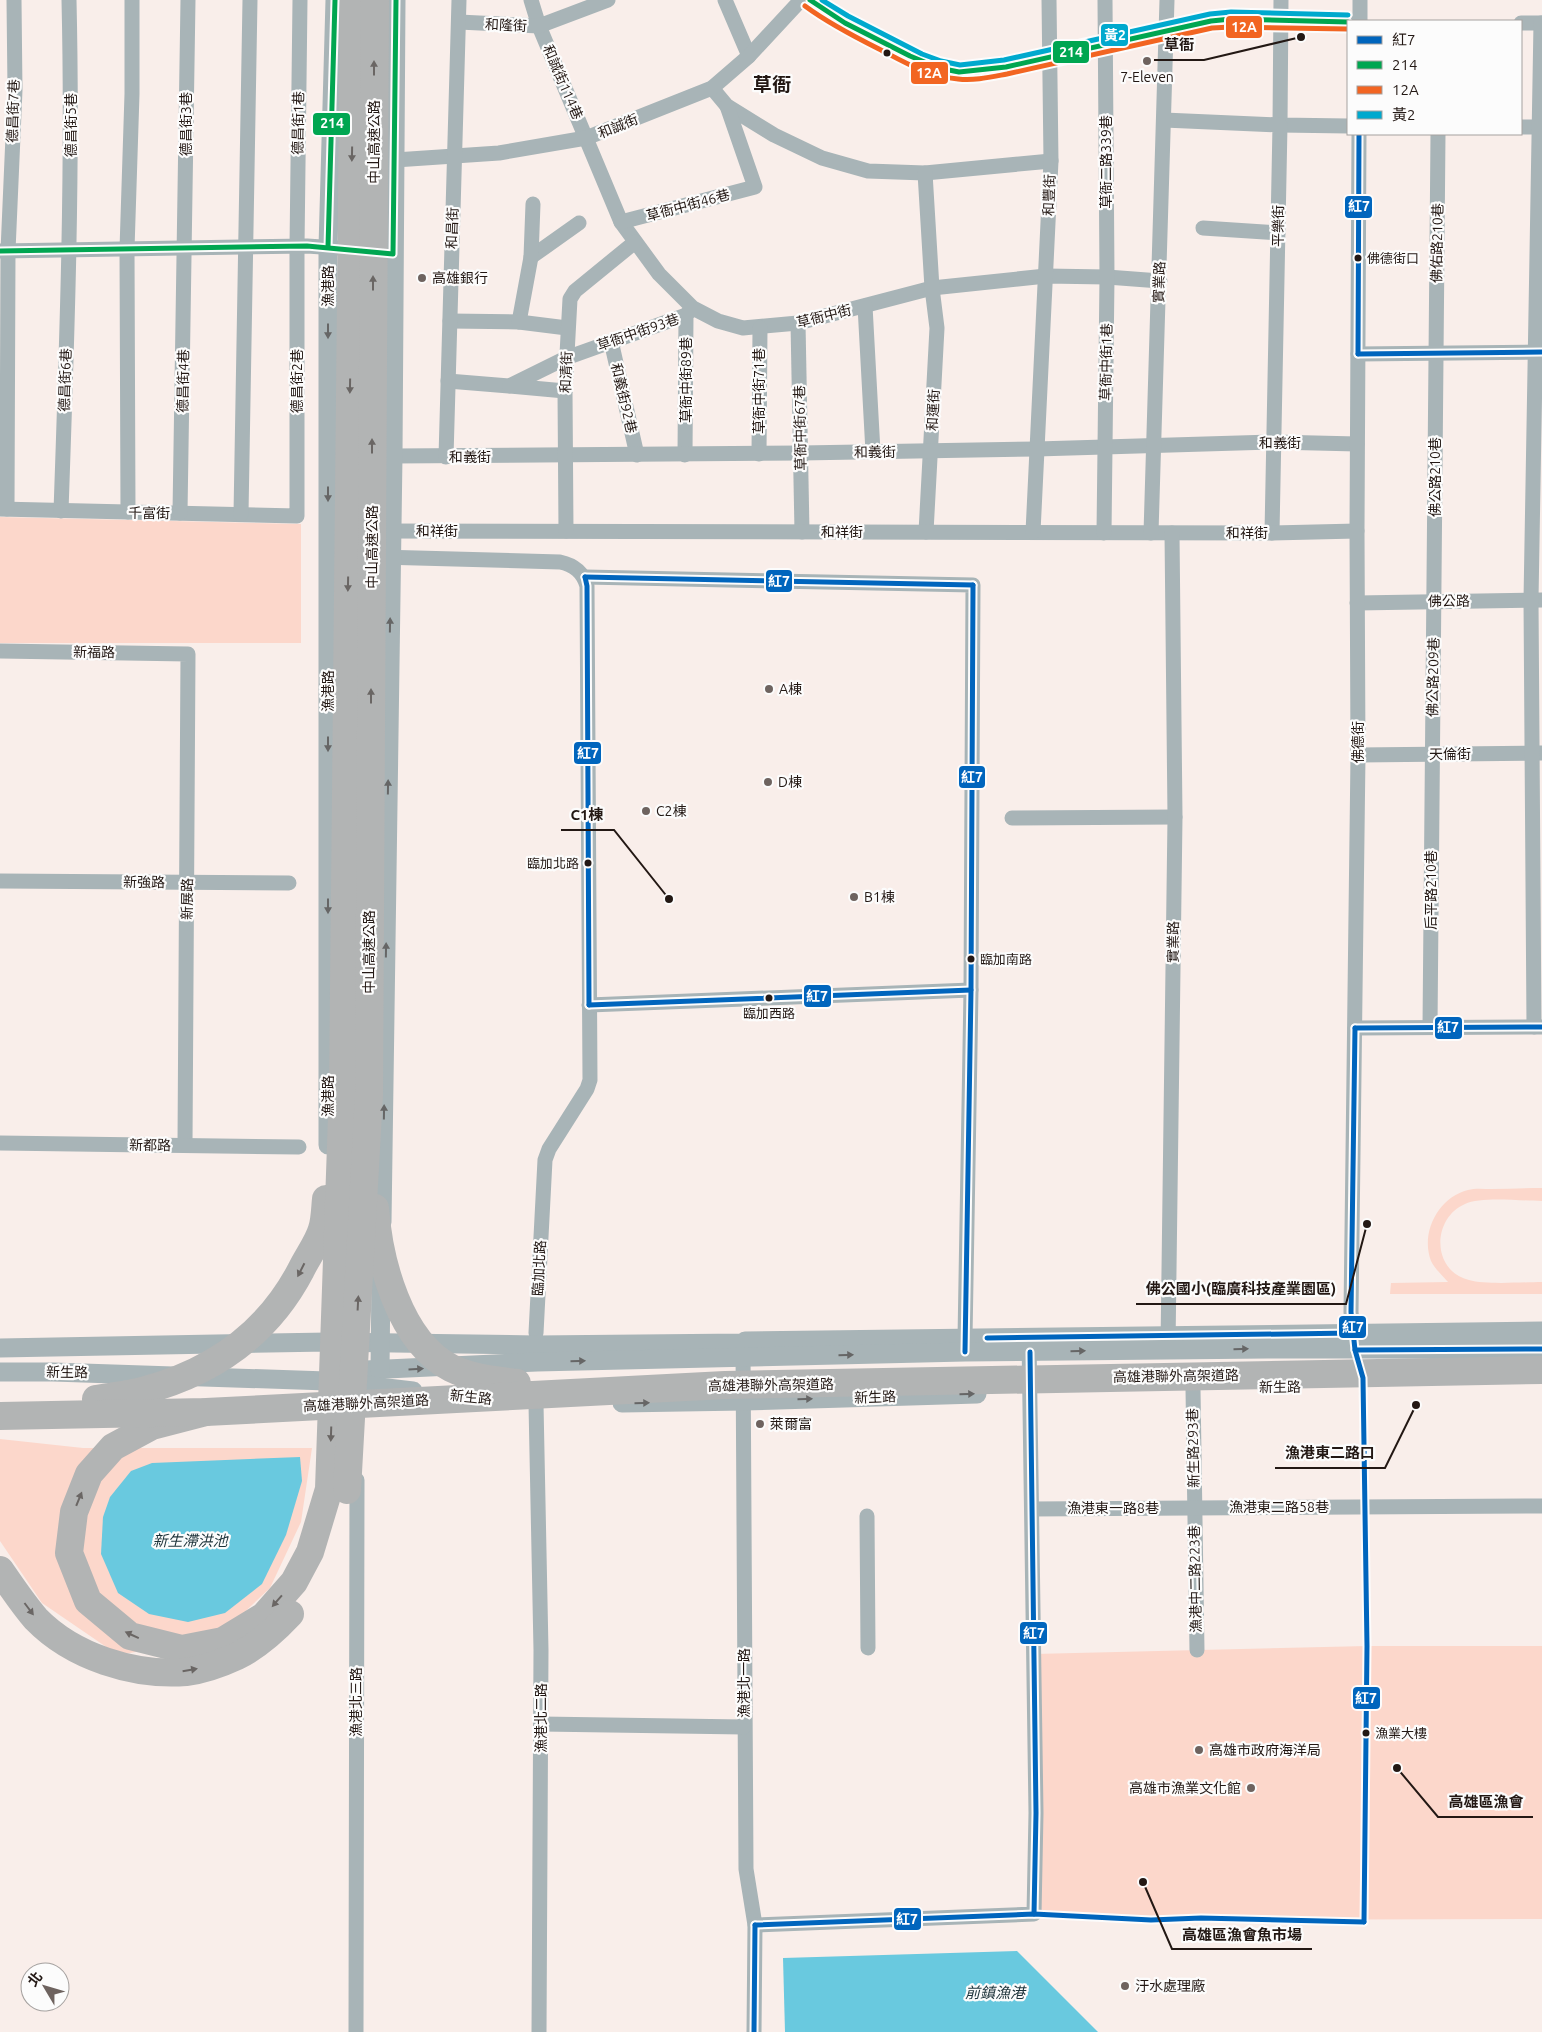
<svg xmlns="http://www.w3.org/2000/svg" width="1542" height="2032" font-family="Ubuntu,'Noto Sans TC',sans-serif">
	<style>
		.green { fill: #fcd7cb }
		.water { fill: #69c9df }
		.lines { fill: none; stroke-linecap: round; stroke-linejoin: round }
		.minor { stroke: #a8b4b7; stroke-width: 15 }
		.tertiary { stroke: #a8b4b7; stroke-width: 19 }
		.motorway { stroke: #b2b4b4; stroke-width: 28 }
		.bus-1-casing { stroke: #fcfcfc; stroke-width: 9 }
		.bus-2-casing { stroke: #fcfcfc; stroke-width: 9 }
		.bus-3-casing { stroke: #fcfcfc; stroke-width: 9 }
		.bus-4-casing { stroke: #fcfcfc; stroke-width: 9 }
		.bus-1 { stroke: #0065bd; stroke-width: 5 }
		.bus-2 { stroke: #00a651; stroke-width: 5 }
		.bus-3 { stroke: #f26522; stroke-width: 5 }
		.bus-4 { stroke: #00a9ce; stroke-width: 5 }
		.oneway { fill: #6a6664 }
		.oneway2 { fill: #666 }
		.bus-dot { fill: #231814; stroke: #fcfcfc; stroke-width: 2 }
		.poi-dot { fill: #6e635f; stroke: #fcfcfc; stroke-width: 2 }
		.labels { text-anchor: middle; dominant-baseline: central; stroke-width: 4.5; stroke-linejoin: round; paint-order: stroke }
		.bus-label { font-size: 13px; fill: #231814; stroke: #fcfcfc; text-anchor: start }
		.street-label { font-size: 14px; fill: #231814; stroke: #fcfcfc }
		.poi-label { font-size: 14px; fill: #231814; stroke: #fcfcfc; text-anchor: start }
		.water-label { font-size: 15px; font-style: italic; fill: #1c3239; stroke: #fcfcfc }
		.district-label { font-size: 19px; font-weight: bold; fill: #231814; stroke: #fcfcfc }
		.leader { fill: none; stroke: #231814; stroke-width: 2 }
		.callout-dot { fill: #231814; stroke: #fcfcfc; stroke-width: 2 }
		.callout-label { font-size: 15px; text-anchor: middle; font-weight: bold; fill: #231814; stroke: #fcfcfc; stroke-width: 4.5; stroke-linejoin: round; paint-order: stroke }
		.line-badge { stroke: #fcfcfc; stroke-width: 2 }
		.badge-label { font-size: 14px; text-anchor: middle; font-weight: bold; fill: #fff }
	</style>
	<rect width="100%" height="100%" fill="#f9eeea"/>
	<g class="green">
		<polygon points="0,517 301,524 301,643 0,643"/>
		<path d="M1542 1188V1201C1523 1201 1481 1196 1465 1204 1432 1218 1431 1271 1469 1280 1486 1285 1523 1282 1542 1282V1294H1390L1391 1283 1448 1282C1442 1275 1435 1269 1431 1261 1420 1232 1439 1197 1468 1190 1475 1188 1484 1189 1491 1189 1508 1189 1525 1188 1542 1188Z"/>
		<polygon points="0,1439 83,1448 312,1448 301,1522 270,1588 217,1638 118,1655 42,1603 0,1541"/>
		<polygon points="1367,1646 1542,1646 1542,1919 1151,1920 1034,1914 1034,1654"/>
	</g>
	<g class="water">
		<polygon points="300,1457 302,1481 286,1535 262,1584 225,1613 188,1622 149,1614 118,1593 101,1554 103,1517 110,1497 131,1471 152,1463"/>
		<polygon points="1017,1951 1098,2032 785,2032 783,1958"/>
	</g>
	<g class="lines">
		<g class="minor">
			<polyline points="531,0 539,26 621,222 659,274 693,308 718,321 743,328 798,323 932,288 1046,276 1107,277 1160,281"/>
			<polyline points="725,0 749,56"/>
			<path d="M810 0C832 18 857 29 882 42 906 54 931 70 959 72 984 73 1009 66 1034 61 1093 50 1152 35 1211 21L1231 19 1348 22"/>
			<polyline points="1281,0 1280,125 1348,126"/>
			<polyline points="1360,21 1360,0"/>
			<polyline points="459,22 539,26 608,0"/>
			<polyline points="1521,23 1542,23"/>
			<polyline points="712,88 727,106 774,135 822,158 868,171 925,173 1051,161"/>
			<polyline points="1164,120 1280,125 1272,533"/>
			<polyline points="1521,127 1542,127"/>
			<polyline points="395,160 499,153 586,138 712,88 749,56 801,0"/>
			<polyline points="925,173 932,288 937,328 926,532"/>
			<polyline points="621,222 755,187 727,106"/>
			<polyline points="1203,228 1278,233"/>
			<polyline points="0,251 307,246 337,248"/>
			<polyline points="531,257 579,223"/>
			<polyline points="865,306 873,452"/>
			<polyline points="450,321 519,322 531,257 533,204"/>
			<polyline points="519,322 567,328"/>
			<polyline points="798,323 802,532"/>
			<polyline points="611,341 637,455"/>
			<polyline points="1358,354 1542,352"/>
			<polyline points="448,381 509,386 566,358 686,315"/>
			<polyline points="510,386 565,391"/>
			<polyline points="759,454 760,328"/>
			<polyline points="685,455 686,315 692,309"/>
			<polyline points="393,456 801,453 1037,449 1274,442 1357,444"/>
			<polyline points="446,457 459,0"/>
			<polyline points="0,509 297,516 297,247 300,0"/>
			<polyline points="7,509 8,251 15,90 14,0"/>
			<path d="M61 511C67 340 73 170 69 0"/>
			<polyline points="128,512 127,249 132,94 132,0"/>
			<polyline points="180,513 188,0"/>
			<polyline points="241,514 250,0"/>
			<polyline points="381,531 1272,533 1357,531"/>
			<polyline points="566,531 565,391 570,299 575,291 635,242"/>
			<polyline points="1033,532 1051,161 1049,0"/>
			<polyline points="1104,533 1107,277 1105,0"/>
			<polyline points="1151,533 1167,0"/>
			<path d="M380 557 560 562C574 565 583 572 587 586L590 1080 587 1089 549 1149 545 1160 536 1333"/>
			<polyline points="585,577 973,585 971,990 965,1338"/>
			<polyline points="1357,603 1542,600"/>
			<polyline points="0,651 188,654 185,1145"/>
			<polyline points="1358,755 1541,753"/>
			<polyline points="1012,818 1175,817"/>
			<polyline points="0,881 289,883"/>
			<polyline points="589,1005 971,990"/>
			<polyline points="1430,1027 1438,134"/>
			<polyline points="1534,1027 1531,600 1541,23"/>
			<polyline points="1355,1028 1542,1027"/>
			<polyline points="0,1143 299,1147"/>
			<polyline points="1354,1344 1351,1312 1358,755 1357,531 1359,134"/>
			<polyline points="1168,1346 1175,817 1172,533"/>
			<polyline points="743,1347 746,1869 755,1925 754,2032"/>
			<polyline points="1193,1389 1197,1650"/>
			<polyline points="536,1404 541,1650 539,2032"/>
			<polyline points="1032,1509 1542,1506"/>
			<polyline points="867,1516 868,1648"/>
			<polyline points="541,1724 744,1727"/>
			<polyline points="755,1925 1034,1914 1036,1813 1029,1340"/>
			<polyline points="356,2032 357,1480"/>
		</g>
		<g class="tertiary">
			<polyline points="328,1145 328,247 335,0"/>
			<polyline points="382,1222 393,456 396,0"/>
			<polyline points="0,1348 328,1342 536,1345 743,1343 745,1341 1542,1331"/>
			<polyline points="344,1371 537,1362 965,1352 1267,1349 1542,1349"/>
			<polyline points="380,1371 381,1275"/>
			<polyline points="0,1372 53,1372 327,1381 413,1391"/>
			<polyline points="622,1403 744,1401 977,1394"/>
		</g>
		<g class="motorway">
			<path d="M375 1208C379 1261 399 1341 451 1368 471 1378 494 1380 517 1383"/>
			<path d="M96 1399C111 1396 127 1395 142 1391 211 1373 267 1335 301 1270 307 1257 318 1243 322 1229 325 1220 325 1208 326 1199"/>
			<polyline points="206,1412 152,1426 113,1447 89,1474 74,1512 69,1553 88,1601 130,1636 182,1649 223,1641 264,1616 294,1582 310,1552 329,1489 343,1088 354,0"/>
			<polyline points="0,1416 206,1412 725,1385 1542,1370"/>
			<polyline points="347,1490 369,1095 375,0"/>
			<path d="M0 1570C11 1586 23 1604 36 1619 73 1657 134 1676 186 1672 202 1670 222 1663 237 1656 258 1646 275 1630 290 1614"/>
		</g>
		<g class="bus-1-casing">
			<g id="bus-1">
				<polyline points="1358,354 1359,134"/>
				<polyline points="1358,354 1542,352"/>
				<polyline points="585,577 587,586 589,1005"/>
				<polyline points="585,577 973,585"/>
				<polyline points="589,1005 971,990"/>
				<polyline points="1355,1028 1351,1312 1355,1350 1363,1378 1367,1646 1364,1922"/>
				<polyline points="1355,1028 1542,1027"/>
				<polyline points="987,1338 1353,1333"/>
				<polyline points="1355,1350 1542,1349"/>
				<polyline points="965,1352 971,990 973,585"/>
				<polyline points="1030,1352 1036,1813 1034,1914"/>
				<polyline points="755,1925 1034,1914 1151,1920 1201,1918 1364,1922"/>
				<polyline points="754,2032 755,1925"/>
			</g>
		</g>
		<g class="bus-2-casing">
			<g id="bus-2">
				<polyline points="810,0 845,23 910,56 939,68 959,72 1006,67 1211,21 1231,19 1348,22"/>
				<polyline points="328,247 335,0"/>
				<polyline points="0,251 307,246 393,254 396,0"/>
			</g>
		</g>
		<g class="bus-3-casing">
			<path id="bus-3" d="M805 6C828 23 853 36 879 49 904 62 929 77 958 79 974 81 991 77 1007 74L1212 28 1231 27 1348 29"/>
		</g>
		<g class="bus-4-casing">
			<polyline id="bus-4" points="822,0 848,16 922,54 941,61 960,65 1004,60 1210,14 1231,12 1348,15"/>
		</g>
		<use href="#bus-1" class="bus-1"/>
		<use href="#bus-2" class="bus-2"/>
		<use href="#bus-3" class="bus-3"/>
		<use href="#bus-4" class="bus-4"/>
	</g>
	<defs><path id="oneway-solid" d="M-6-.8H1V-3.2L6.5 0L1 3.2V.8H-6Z" transform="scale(1.25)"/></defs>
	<g class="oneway">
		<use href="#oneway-solid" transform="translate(374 68) rotate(-90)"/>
		<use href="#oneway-solid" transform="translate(352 154) rotate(91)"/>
		<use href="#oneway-solid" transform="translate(373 283) rotate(-90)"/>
		<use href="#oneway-solid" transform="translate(350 386) rotate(91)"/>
		<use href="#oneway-solid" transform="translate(372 446) rotate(-90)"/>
		<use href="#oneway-solid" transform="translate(348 584) rotate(91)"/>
		<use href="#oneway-solid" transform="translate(371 696) rotate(-90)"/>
		<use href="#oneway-solid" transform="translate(301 1270) rotate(117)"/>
		<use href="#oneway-solid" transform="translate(358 1303) rotate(-87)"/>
		<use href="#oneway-solid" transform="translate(331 1434) rotate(92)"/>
		<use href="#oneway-solid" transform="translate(79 1499) rotate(-68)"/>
		<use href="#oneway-solid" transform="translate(277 1601) rotate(131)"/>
		<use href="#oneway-solid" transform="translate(29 1609) rotate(53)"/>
		<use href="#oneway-solid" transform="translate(132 1635) rotate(-155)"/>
		<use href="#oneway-solid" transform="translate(190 1670) rotate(-10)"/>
	</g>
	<g class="oneway2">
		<use href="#oneway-solid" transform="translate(328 331) rotate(90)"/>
		<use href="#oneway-solid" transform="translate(328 494) rotate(90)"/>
		<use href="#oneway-solid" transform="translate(390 625) rotate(-89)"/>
		<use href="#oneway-solid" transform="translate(328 744) rotate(90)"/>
		<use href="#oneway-solid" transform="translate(388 787) rotate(-89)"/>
		<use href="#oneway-solid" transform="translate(328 906) rotate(90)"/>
		<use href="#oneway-solid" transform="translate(386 950) rotate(-89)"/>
		<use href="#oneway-solid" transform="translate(384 1112) rotate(-89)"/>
		<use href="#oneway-solid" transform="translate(1241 1349) rotate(-1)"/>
		<use href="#oneway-solid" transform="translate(1078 1351) rotate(-1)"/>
		<use href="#oneway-solid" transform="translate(846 1355) rotate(-1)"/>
		<use href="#oneway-solid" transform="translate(578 1361) rotate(-1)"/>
		<use href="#oneway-solid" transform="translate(416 1369) rotate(-3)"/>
		<use href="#oneway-solid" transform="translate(967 1394) rotate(-2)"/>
		<use href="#oneway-solid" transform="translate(805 1399) rotate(-2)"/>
		<use href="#oneway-solid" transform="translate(642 1403) rotate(-1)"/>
	</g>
	<g class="bus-dot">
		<circle cx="887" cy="53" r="4.5"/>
		<circle cx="1358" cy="258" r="4.5"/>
		<circle cx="588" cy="863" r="4.5"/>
		<circle cx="971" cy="959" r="4.5"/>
		<circle cx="769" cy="998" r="4.5"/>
		<circle cx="1366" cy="1733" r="4.5"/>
	</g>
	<g class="poi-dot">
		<circle cx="1147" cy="61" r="5"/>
		<circle cx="422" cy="278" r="5"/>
		<circle cx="769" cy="689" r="5"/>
		<circle cx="768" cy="782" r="5"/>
		<circle cx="646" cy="811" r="5"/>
		<circle cx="854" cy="897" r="5"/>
		<circle cx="760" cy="1424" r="5"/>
		<circle cx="1199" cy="1750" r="5"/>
		<circle cx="1251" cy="1788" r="5"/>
		<circle cx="1125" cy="1986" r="5"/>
	</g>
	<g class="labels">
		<g class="bus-label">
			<text x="1367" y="258">佛德街口</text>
			<text x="579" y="863" text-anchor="end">臨加北路</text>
			<text x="980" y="959">臨加南路</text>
			<text x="769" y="1013" text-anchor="middle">臨加西路</text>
			<text x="1375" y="1733">漁業大樓</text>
		</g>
		<g class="street-label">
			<text transform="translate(506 25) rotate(3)">和隆街</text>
			<text transform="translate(563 82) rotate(67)">和誠街114巷</text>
			<text transform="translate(13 111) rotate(-88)">德昌街7巷</text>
			<text transform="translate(298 123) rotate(-89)">德昌街1巷</text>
			<text transform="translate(186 124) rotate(-90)">德昌街3巷</text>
			<text transform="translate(71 125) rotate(-90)">德昌街5巷</text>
			<text transform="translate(618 126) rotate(-22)">和誠街</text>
			<text transform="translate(374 142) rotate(-90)">中山高速公路</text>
			<text transform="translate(1106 162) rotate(-90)">草衙二路339巷</text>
			<text transform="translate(1049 195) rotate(-88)">和豐街</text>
			<text transform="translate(688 205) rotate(-15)">草衙中街46巷</text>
			<text transform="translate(1278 226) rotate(-89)">平樂街</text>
			<text transform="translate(452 228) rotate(-88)">和昌街</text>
			<text transform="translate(1437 243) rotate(-89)">佛佑路210巷</text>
			<text transform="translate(1159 282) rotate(-88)">實業路</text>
			<text transform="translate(328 286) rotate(-90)">漁港路</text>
			<text transform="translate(824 316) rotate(-14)">草衙中街</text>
			<text transform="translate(638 332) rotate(-19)">草衙中街93巷</text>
			<text transform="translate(1106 362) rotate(-89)">草衙中街1巷</text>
			<text transform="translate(566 372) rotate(-88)">和清街</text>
			<text transform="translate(65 380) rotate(-88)">德昌街6巷</text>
			<text transform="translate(686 380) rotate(-90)">草衙中街89巷</text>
			<text transform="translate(183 381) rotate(-89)">德昌街4巷</text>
			<text transform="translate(297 381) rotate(-90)">德昌街2巷</text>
			<text transform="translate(759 391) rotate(-90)">草衙中街71巷</text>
			<text transform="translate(624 398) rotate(77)">和義街92巷</text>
			<text transform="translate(933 410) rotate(-87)">和運街</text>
			<text transform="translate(800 428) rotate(-91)">草衙中街67巷</text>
			<text x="1280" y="443">和義街</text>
			<text transform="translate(875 452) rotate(-1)">和義街</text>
			<text x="470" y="457">和義街</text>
			<text transform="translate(1435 477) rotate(-90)">佛公路210巷</text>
			<text transform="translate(149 513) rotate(1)">千富街</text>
			<text x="437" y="531">和祥街</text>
			<text x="842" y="532">和祥街</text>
			<text x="1247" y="533">和祥街</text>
			<text transform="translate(372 547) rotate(-90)">中山高速公路</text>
			<text transform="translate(1449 601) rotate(-1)">佛公路</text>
			<text transform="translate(94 652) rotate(1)">新福路</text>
			<text transform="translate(1433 677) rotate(-89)">佛公路209巷</text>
			<text transform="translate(328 691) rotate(-90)">漁港路</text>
			<text transform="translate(1358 742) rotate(-90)">佛德街</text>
			<text x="1450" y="754">天倫街</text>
			<text transform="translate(144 882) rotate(1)">新強路</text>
			<text transform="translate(1431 890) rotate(-90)">后平路210巷</text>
			<text transform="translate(187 899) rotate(-89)">新展路</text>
			<text transform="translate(1173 942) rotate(-89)">實業路</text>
			<text transform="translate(369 952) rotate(-90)">中山高速公路</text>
			<text transform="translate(328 1096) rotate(-90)">漁港路</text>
			<text transform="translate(150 1145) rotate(1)">新都路</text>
			<text transform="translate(539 1268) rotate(-87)">臨加北路</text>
			<text transform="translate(67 1372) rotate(1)">新生路</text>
			<text transform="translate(1176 1376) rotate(-1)">高雄港聯外高架道路</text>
			<text transform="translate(771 1385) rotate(-1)">高雄港聯外高架道路</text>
			<text transform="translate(1280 1387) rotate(-1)">新生路</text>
			<text transform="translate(471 1397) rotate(6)">新生路</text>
			<text transform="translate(875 1397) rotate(-2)">新生路</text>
			<text transform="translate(366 1403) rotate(-3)">高雄港聯外高架道路</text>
			<text transform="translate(1193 1448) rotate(-91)">新生路293巷</text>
			<text x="1279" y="1507">漁港東二路58巷</text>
			<text x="1113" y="1508">漁港東一路8巷</text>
			<text transform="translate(1195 1579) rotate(-91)">漁港中二路223巷</text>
			<text transform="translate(744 1683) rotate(-90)">漁港北一路</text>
			<text transform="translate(356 1702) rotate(-90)">漁港北三路</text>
			<text transform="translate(541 1718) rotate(-90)">漁港北二路</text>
		</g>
		<g class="poi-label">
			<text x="1147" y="77" text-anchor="middle">7-Eleven</text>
			<text x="432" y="278">高雄銀行</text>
			<text x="779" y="689">A棟</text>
			<text x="778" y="782">D棟</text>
			<text x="656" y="811">C2棟</text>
			<text x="864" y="897">B1棟</text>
			<text x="770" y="1424">萊爾富</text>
			<text x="1209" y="1750">高雄市政府海洋局</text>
			<text x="1241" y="1788" text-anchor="end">高雄市漁業文化館</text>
			<text x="1135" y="1986">汙水處理廠</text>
		</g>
		<g class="water-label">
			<text x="190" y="1540">新生滯洪池</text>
			<text x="995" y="1992">前鎮漁港</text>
		</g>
		<g class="district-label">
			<text x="772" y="84">草衙</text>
		</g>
	</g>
	<path class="leader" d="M1301 37L1204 60H1154M669 899L614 830H561M1367 1224L1346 1304H1136M1416 1405L1385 1468H1275M1397 1768L1438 1817H1533M1143 1882L1172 1949H1312"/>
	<g class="callout-dot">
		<circle cx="1301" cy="37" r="5"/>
		<circle cx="669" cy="899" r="5"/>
		<circle cx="1367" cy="1224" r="5"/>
		<circle cx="1416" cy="1405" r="5"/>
		<circle cx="1397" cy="1768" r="5"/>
		<circle cx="1143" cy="1882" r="5"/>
	</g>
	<g class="callout-label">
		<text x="1179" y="50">草衙</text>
		<text x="587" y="820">C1棟</text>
		<text x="1241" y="1294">佛公國小(臨廣科技產業園區)</text>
		<text x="1330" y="1458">漁港東二路口</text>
		<text x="1486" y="1807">高雄區漁會</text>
		<text x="1242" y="1940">高雄區漁會魚市場</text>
	</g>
	<g class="line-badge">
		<rect x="1225" y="15" width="38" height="24" rx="5" fill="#f26522"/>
		<rect x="1100" y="23" width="29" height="24" rx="5" fill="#00a9ce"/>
		<rect x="1052" y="40" width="38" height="24" rx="5" fill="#00a651"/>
		<rect x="910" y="61" width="39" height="24" rx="5" fill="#f26522"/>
		<rect x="312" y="112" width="39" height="24" rx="5" fill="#00a651"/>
		<rect x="1344" y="195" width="29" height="24" rx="5" fill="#0065bd"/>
		<rect x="765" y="569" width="28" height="24" rx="5" fill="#0065bd"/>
		<rect x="573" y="741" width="29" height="24" rx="5" fill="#0065bd"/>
		<rect x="958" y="765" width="28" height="24" rx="5" fill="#0065bd"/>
		<rect x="803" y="984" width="29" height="24" rx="5" fill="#0065bd"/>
		<rect x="1434" y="1016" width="29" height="24" rx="5" fill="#0065bd"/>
		<rect x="1338" y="1315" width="29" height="24" rx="5" fill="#0065bd"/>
		<rect x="1019" y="1621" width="29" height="24" rx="5" fill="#0065bd"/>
		<rect x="1352" y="1686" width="29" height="24" rx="5" fill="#0065bd"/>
		<rect x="893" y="1907" width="29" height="24" rx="5" fill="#0065bd"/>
	</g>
	<g class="badge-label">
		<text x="1244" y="32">12A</text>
		<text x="1115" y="40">黃2</text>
		<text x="1071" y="57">214</text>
		<text x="929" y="78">12A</text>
		<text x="332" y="128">214</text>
		<text x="1359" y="211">紅7</text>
		<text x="779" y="586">紅7</text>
		<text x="588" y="758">紅7</text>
		<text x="972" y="782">紅7</text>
		<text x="817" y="1001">紅7</text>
		<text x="1448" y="1032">紅7</text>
		<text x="1353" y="1332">紅7</text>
		<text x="1034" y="1638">紅7</text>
		<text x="1366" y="1703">紅7</text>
		<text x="907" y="1924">紅7</text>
	</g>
	<rect x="1347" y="20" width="175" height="115" fill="#fcfcfc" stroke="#a5a19f"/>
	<rect x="1357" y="36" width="25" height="8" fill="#0065bd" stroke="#a5a19f"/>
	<text x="1392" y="45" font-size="15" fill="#231814">紅7</text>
	<rect x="1357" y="61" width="25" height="8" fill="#00a651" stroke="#a5a19f"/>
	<text x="1392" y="70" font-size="15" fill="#231814">214</text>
	<rect x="1357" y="86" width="25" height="8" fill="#f26522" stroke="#a5a19f"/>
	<text x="1392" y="95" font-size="15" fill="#231814">12A</text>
	<rect x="1357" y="111" width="25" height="8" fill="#00a9ce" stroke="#a5a19f"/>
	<text x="1392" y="120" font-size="15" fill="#231814">黃2</text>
	<g transform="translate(45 1987) rotate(308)"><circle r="24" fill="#fcfcfc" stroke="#a5a19f"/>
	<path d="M0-4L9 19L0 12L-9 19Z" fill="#6e635f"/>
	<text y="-8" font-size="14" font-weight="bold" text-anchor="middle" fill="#231814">北</text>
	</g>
</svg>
